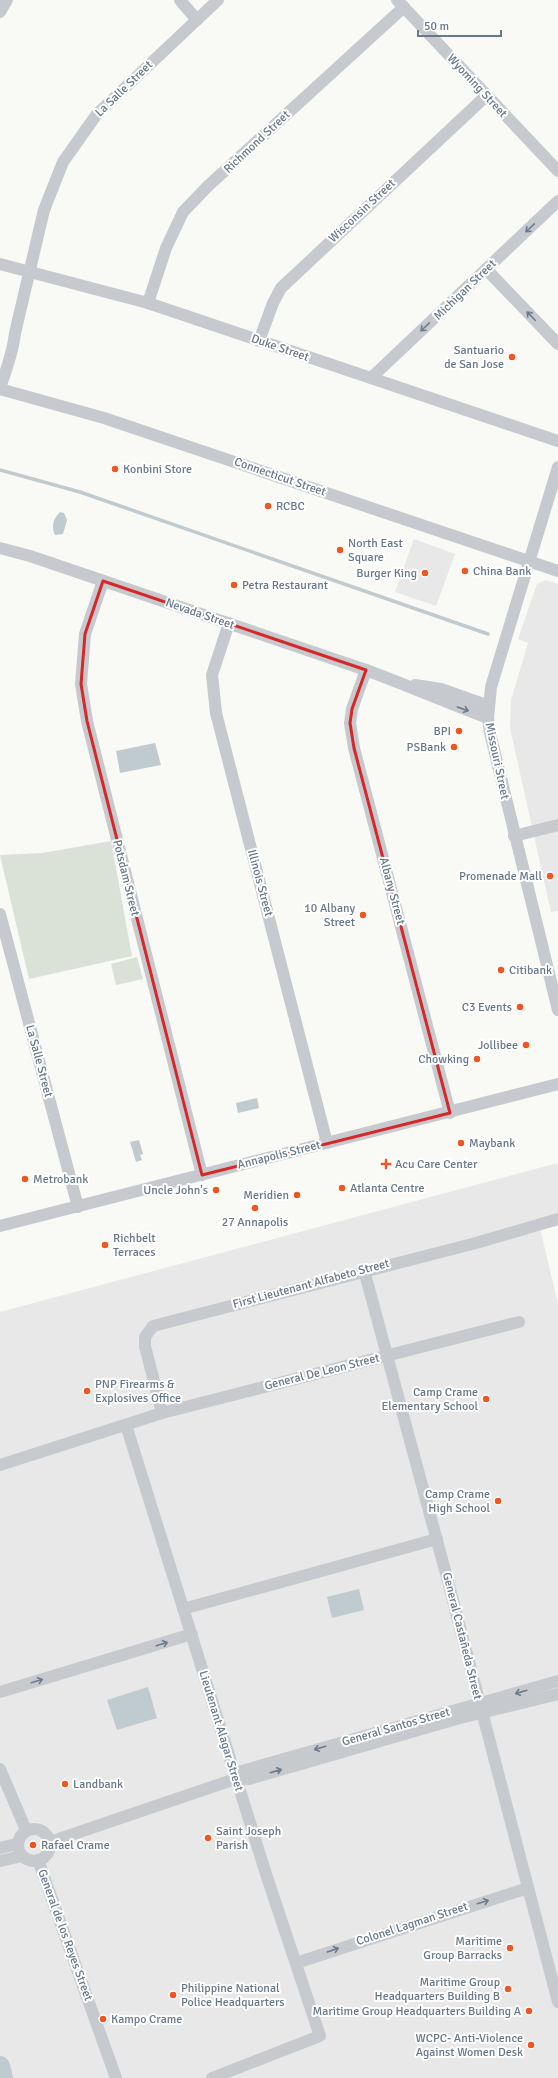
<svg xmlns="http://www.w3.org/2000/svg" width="558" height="2078" font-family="Signika,sans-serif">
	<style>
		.built { fill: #e7e8e7 }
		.green { fill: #dae1d7 }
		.water { fill: #c0cbd0 }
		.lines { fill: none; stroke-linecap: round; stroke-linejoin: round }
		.stream { stroke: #c0cbd0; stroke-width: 3.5 }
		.river { stroke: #c0cbd0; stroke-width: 20 }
		.minor { stroke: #c6cace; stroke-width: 12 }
		.oneway { stroke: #6b7c8c }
		.marked { fill: none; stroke: #d62828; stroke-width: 3; stroke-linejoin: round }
		.poi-dot { fill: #f0561f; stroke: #fff; stroke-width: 1.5 }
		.labels { text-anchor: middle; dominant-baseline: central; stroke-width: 4; stroke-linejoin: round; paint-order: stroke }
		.street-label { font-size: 12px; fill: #667889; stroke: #fff }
		.poi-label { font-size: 12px; fill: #667889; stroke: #fff; text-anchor: end }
	</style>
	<rect width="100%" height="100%" fill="#f9f9f6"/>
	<g class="built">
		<polygon points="414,539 455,554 436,606 395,592"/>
		<polygon points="546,580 558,584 558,911 551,912 510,728 511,700 528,643 518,639 537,584"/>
		<polygon points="558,1163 558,1222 540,1228 558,1304 558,2078 0,2078 0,1312"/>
	</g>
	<g class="green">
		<polygon points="111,841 132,956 29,979 0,855 42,853"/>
		<polygon points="137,957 143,979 116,985 111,964"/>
	</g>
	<g class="water">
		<path d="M60 512 64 513 67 520 63 534 55 535C51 526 53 519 60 512Z"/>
		<polygon points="155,743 161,765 120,773 116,751"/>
		<polygon points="257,1098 259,1108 238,1113 236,1103"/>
		<polygon points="139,1140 143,1154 140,1155 142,1160 136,1162 130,1142"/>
		<polygon points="359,1589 364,1610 332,1618 327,1597"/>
		<polygon points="148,1687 157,1718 117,1730 107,1700"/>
	</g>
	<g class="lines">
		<polyline class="stream" points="0,470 80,492 488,634"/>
		<polyline class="river" points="0,2066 3,2078"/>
		<g class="minor">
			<polyline points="180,0 197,20"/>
			<polyline points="397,0 558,171"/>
			<polyline points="0,12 7,0"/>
			<polyline points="0,264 148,303 558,441"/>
			<polyline points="486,269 558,344"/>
			<polyline points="148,303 166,248 183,212 208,186 404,7"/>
			<polyline points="259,341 273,303 281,288 486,96"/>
			<polyline points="371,378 558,201"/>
			<path d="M0 388C6 370 13 353 15 333L44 210 63 162 97 114 218 0"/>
			<polyline points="0,389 104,418 558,571"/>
			<polyline points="558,467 491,687 488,718 490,733 558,1010"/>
			<path d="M0 548 30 556 366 670C407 685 447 703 488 718"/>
			<polyline points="103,581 85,634 81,684 87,721 202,1175"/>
			<polyline points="229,623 212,675 216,713 327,1143"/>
			<polyline points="366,670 352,709 350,723 354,748 450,1113"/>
			<polyline points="415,685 441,689 489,706"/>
			<polyline points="514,836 558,825"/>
			<polyline points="0,914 78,1207"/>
			<polyline points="0,1226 558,1084"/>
			<polyline points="364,1270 446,1574 558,2002"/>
			<polyline points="162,1413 145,1346 145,1337 153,1326 476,1243 558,1219"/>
			<polyline points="126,1425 266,1874 320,2036 212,2078"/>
			<polyline points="0,1465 162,1413 519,1322"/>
			<polyline points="183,1609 437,1539"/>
			<polyline points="0,1692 192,1634"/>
			<polyline points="0,1769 26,1830"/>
			<polyline points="238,1778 242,1771 558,1681"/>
			<circle cx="34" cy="1845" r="16"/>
			<polyline points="50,1842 238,1778 249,1779 460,1718 558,1694"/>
			<polyline points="0,1848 17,1844"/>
			<polyline points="38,1860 116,2078"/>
			<polyline points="0,1861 22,1856"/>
			<polyline points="296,1963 528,1888"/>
		</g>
	</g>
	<defs><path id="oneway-shaft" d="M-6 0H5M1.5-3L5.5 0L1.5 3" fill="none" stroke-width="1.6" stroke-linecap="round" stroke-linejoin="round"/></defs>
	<g class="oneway">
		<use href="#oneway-shaft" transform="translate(530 228) rotate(136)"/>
		<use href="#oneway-shaft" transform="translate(531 316) rotate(-134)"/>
		<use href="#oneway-shaft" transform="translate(425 327) rotate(136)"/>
		<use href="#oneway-shaft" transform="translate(463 709) rotate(19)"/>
		<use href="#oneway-shaft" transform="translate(162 1644) rotate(-17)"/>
		<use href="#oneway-shaft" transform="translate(37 1681) rotate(-17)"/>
		<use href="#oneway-shaft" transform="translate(521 1692) rotate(164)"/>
		<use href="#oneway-shaft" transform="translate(320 1748) rotate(164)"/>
		<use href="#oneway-shaft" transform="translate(276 1771) rotate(-16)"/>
		<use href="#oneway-shaft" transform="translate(483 1902) rotate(-17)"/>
		<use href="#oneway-shaft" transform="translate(333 1950) rotate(-19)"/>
	</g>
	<path class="marked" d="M103 581 366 670 352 709 350 723 354 748 450 1113 202 1175 87 721 81 684 85 634Z"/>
	<g class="poi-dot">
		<circle cx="512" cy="357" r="4"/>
		<circle cx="115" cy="469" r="4"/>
		<circle cx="268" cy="506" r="4"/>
		<circle cx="340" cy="550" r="4"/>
		<circle cx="465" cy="571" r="4"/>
		<circle cx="425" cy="573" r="4"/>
		<circle cx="234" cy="585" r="4"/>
		<circle cx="459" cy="731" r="4"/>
		<circle cx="454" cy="747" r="4"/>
		<circle cx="550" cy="876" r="4"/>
		<circle cx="363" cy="915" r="4"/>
		<circle cx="501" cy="970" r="4"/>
		<circle cx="520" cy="1007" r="4"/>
		<circle cx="526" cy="1045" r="4"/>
		<circle cx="477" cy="1059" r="4"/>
		<circle cx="461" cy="1143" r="4"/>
		<path d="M384 1158h4v4h4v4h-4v4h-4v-4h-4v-4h4z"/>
		<circle cx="25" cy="1179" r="4"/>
		<circle cx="342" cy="1188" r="4"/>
		<circle cx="216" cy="1190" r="4"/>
		<circle cx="297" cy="1195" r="4"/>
		<circle cx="255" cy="1208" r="4"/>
		<circle cx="105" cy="1245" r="4"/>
		<circle cx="87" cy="1391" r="4"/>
		<circle cx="486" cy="1399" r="4"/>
		<circle cx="498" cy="1501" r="4"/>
		<circle cx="65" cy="1784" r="4"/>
		<circle cx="208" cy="1838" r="4"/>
		<circle cx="33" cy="1845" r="4"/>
		<circle cx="510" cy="1948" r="4"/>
		<circle cx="508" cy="1989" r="4"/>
		<circle cx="173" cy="1995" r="4"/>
		<circle cx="529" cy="2011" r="4"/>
		<circle cx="103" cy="2019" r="4"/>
		<circle cx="531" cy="2045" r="4"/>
	</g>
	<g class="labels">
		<g class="street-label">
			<text transform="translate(477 86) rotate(47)">Wyoming Street</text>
			<text transform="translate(124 89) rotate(-44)">La Salle Street</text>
			<text transform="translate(257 142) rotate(-43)">Richmond Street</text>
			<text transform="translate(362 211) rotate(-43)">Wisconsin Street</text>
			<text transform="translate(465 290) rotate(-44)">Michigan Street</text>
			<text transform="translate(280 348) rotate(19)">Duke Street</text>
			<text transform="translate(280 477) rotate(19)">Connecticut Street</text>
			<text transform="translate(200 614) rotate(19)">Nevada Street</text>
			<text transform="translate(497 761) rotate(78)">Missouri Street</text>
			<text transform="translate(126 878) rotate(76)">Potsdam Street</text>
			<text transform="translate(260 883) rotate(75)">Illinois Street</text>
			<text transform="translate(392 891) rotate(75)">Albany Street</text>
			<text transform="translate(39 1061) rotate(75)">La Salle Street</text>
			<text transform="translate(279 1155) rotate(-14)">Annapolis Street</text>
			<text transform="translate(311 1284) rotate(-15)">First Lieutenant Alfabeto Street</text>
			<text transform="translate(322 1372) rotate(-14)">General De Leon Street</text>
			<text transform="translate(462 1636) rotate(76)">General Castañeda Street</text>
			<text transform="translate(396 1727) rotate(-16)">General Santos Street</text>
			<text transform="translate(221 1731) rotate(73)">Lieutenant Alagar Street</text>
			<text transform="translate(412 1924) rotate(-18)">Colonel Lagman Street</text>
			<text transform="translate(65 1935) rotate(70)">General de los Reyes Street</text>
		</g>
		<g class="poi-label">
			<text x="504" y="350">Santuario<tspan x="504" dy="14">de San Jose</tspan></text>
			<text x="123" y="469" text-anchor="start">Konbini Store</text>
			<text x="276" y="506" text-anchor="start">RCBC</text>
			<text x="348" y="543" text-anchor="start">North East<tspan x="348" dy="14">Square</tspan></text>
			<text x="473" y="571" text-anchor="start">China Bank</text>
			<text x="417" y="573">Burger King</text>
			<text x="242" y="585" text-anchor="start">Petra Restaurant</text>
			<text x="451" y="731">BPI</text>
			<text x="446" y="747">PSBank</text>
			<text x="542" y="876">Promenade Mall</text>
			<text x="355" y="908">10 Albany<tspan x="355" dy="14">Street</tspan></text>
			<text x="509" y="970" text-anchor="start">Citibank</text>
			<text x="512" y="1007">C3 Events</text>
			<text x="518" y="1045">Jollibee</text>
			<text x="469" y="1059">Chowking</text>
			<text x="469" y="1143" text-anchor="start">Maybank</text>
			<text x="395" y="1164" text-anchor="start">Acu Care Center</text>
			<text x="33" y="1179" text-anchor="start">Metrobank</text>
			<text x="350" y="1188" text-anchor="start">Atlanta Centre</text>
			<text x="208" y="1190">Uncle John's</text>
			<text x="289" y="1195">Meridien</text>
			<text x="255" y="1222" text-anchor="middle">27 Annapolis</text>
			<text x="113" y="1238" text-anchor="start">Richbelt<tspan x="113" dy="14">Terraces</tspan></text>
			<text x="95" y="1384" text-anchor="start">PNP Firearms &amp;<tspan x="95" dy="14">Explosives Office</tspan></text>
			<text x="478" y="1392">Camp Crame<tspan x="478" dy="14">Elementary School</tspan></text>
			<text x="490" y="1494">Camp Crame<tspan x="490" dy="14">High School</tspan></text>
			<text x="73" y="1784" text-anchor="start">Landbank</text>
			<text x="216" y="1831" text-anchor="start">Saint Joseph<tspan x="216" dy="14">Parish</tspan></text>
			<text x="41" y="1845" text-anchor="start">Rafael Crame</text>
			<text x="502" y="1941">Maritime<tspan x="502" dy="14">Group Barracks</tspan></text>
			<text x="500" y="1982">Maritime Group<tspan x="500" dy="14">Headquarters Building B</tspan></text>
			<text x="181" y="1988" text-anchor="start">Philippine National<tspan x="181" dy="14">Police Headquarters</tspan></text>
			<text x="521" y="2011">Maritime Group Headquarters Building A</text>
			<text x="111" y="2019" text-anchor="start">Kampo Crame</text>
			<text x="523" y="2038">WCPC- Anti-Violence<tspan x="523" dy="14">Against Women Desk</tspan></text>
		</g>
	</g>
	<path d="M418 30v6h83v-6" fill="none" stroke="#667889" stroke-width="2"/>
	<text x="424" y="30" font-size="12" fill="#667889" stroke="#ffffff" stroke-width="3" paint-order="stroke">50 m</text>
</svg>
